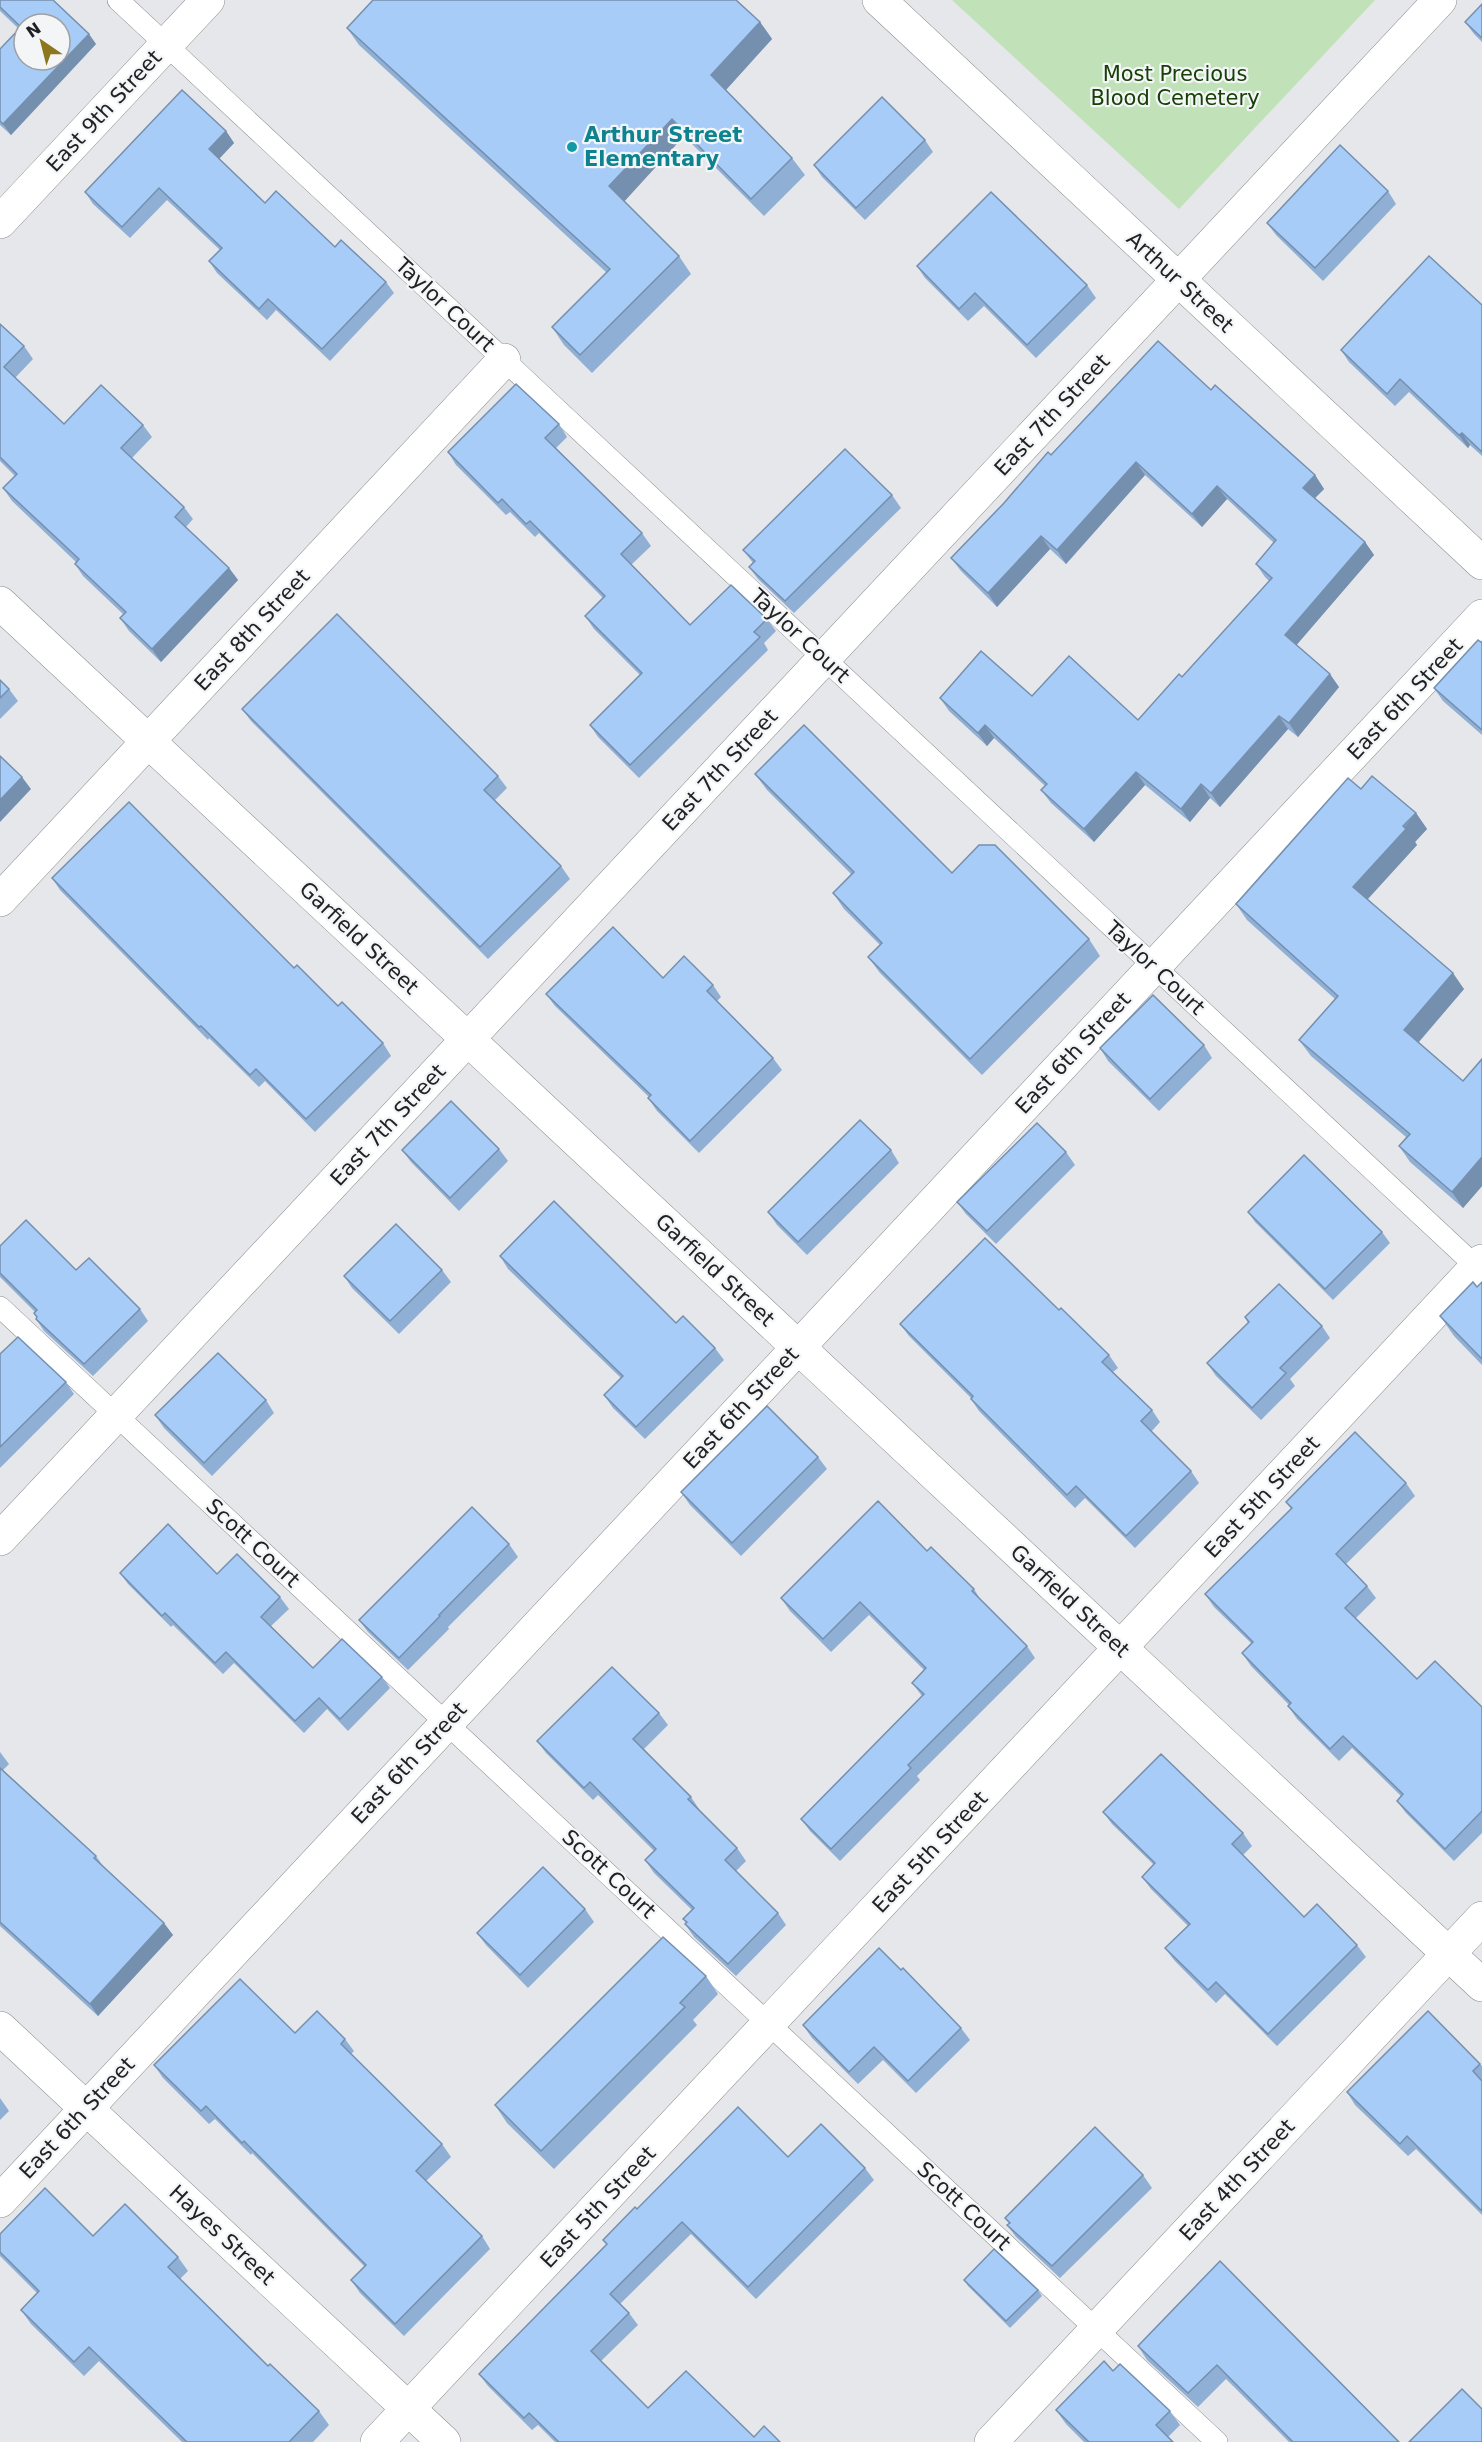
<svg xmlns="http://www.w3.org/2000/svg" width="1482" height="2442" font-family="'DejaVu Sans',sans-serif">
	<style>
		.green { fill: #c1e1b8 }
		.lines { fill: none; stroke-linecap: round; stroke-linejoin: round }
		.lane-casing { stroke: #8c8d8f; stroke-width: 22 }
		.street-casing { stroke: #8c8d8f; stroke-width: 34 }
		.lane { stroke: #fff; stroke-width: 21 }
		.street { stroke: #fff; stroke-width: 33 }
		.wall { fill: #90afd5 }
		.shaded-wall { fill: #758fae }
		.building { fill: #a7ccf8; stroke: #758fae; stroke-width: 1.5; fill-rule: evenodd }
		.culture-dot { fill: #0f9aa8; stroke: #f3f5f7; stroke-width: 2 }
		.labels { text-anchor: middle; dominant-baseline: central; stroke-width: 4.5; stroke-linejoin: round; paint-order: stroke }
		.park-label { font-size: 21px; fill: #164005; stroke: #f3f5f7 }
		.street-label { font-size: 21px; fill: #202122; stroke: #f3f5f7 }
		.culture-label { font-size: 21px; font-weight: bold; fill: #0d838f; stroke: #f3f5f7; text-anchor: start }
	</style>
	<rect width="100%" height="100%" fill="#e6e7ea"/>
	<polygon class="green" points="952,0 1375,0 1179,209"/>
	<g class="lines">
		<g class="lane-casing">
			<g id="lane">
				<polyline points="118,0 1482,1272"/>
				<polyline points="0,1307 1217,2442"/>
			</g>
		</g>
		<g class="street-casing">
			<g id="street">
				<polyline points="879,0 1482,563"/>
				<polyline points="0,222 208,0"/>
				<polyline points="0,603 1482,1985"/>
				<polyline points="0,900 504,360"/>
				<polyline points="0,1539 1440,0"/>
				<polyline points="0,2028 444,2442"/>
				<polyline points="0,2201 1482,616"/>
				<polyline points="377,2442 1482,1261"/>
				<polyline points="991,2442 1482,1918"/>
			</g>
		</g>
		<use href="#lane" class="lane"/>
		<use href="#street" class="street"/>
	</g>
	<g class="wall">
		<polygon points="0,0 96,44 11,135 0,125 0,49 19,29 0,11"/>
		<polygon points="1482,4 1482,42 1474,34 1465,22"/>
		<polygon points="760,22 772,39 726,90 792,158 805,175 764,216 684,136 624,201 679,256 691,274 592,373 564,345 552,327 607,273 359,45 347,28"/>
		<polygon points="226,131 234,143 219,159 265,203 335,247 386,282 394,293 330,361 276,310 267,320 217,273 209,261 220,250 167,200 130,238 93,204 85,192"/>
		<polygon points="925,140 933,152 865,220 822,177 814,165"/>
		<polygon points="1388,191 1396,204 1323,281 1276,235 1267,223"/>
		<polygon points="917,266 1087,285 1096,298 1036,358 984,306 968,321 925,278"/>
		<polygon points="1482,305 1482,456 1470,445 1468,448 1409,392 1395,406 1349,362 1341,350"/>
		<polygon points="0,324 24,346 33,359 15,378 64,424 143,425 152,437 132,458 184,507 193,519 186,527 229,568 238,580 161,662 129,631 120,618 124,615 83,576 75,564 76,562 12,501 3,488 15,476 0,461"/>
		<polygon points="1211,390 1315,475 1324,489 1315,498 1365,542 1374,555 1296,645 1339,687 1298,737 1288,729 1220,807 1210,798 1190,822 1145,785 1094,842 1051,803 1041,790 1045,786 994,738 987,746 949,711 940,698 1032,696 1138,720 1182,677 1269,581 1265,577 1256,564 1274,543 1227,499 1202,527 1145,475 1066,564 1050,549 997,607 961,571 951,558 1051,455"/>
		<polygon points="559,424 567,437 556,448 642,533 651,546 631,565 690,625 767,619 776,631 764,643 768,650 639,778 598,737 590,725 640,675 594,629 585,616 603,598 539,533 535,537 510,512 506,515 456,465 448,452"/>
		<polygon points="892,495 901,508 794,613 758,579 749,567 753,563 743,550"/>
		<polygon points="1482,643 1482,735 1443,701 1434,688"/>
		<polygon points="0,680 9,689 18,701 0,719"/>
		<polygon points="242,709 498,776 507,788 495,800 561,866 570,879 488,959 251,721"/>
		<polygon points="755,774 952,873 1089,939 1100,956 982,1075 880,973 868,957 880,945 844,909 833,893 851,874 767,790"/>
		<polygon points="1361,789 1416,813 1427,829 1415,842 1417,845 1368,899 1464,989 1419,1042 1463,1081 1482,1059 1482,1186 1463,1208 1410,1162 1399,1146 1406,1137 1311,1056 1299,1040 1335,999 1247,920 1236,904"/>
		<polygon points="52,878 294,968 338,1006 383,1043 391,1056 315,1132 265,1081 259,1087 209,1038 208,1040 60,890"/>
		<polygon points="663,978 713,985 721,997 717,1001 773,1058 782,1070 699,1153 657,1111 648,1098 649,1097 555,1006 546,994"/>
		<polygon points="1204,1045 1212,1058 1159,1111 1108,1061 1100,1048"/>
		<polygon points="499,1149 508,1161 459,1211 411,1162 402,1150"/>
		<polygon points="891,1150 899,1163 807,1255 777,1225 768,1212"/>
		<polygon points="1066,1152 1075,1165 996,1244 966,1214 957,1202"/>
		<polygon points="1248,1212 1382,1232 1390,1243 1333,1300 1255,1222"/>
		<polygon points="0,1246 76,1270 140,1309 148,1321 93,1376 44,1331 36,1319 37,1318 34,1313 35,1312 0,1277"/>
		<polygon points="500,1256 676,1323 715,1348 724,1360 645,1439 613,1408 604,1395 621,1378 508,1269"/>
		<polygon points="442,1270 451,1282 399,1334 352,1288 344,1276"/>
		<polygon points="1482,1282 1482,1365 1454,1336 1440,1316 1477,1287"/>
		<polygon points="1059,1310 1109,1355 1118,1368 1113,1372 1152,1410 1160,1422 1151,1432 1191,1471 1199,1483 1135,1548 1085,1498 1075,1508 979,1411 971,1399 971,1398 909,1336 900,1324"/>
		<polygon points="1245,1317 1322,1326 1330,1338 1290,1379 1295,1386 1261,1420 1216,1376 1207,1363 1248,1323"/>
		<polygon points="0,1354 66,1382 74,1394 0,1468"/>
		<polygon points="266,1400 274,1413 212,1476 164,1428 155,1415"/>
		<polygon points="818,1457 827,1469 741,1556 690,1505 681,1492"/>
		<polygon points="1406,1483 1415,1496 1346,1564 1367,1586 1376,1598 1356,1618 1417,1679 1482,1707 1482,1833 1454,1861 1406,1813 1397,1801 1401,1796 1352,1748 1339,1761 1297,1719 1288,1706 1289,1705 1251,1666 1242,1653 1252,1644 1214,1607 1205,1594 1291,1509 1286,1502"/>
		<polygon points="509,1544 518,1557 448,1627 449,1629 408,1670 368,1632 359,1620"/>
		<polygon points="927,1551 974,1589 982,1602 1027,1646 1035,1658 917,1776 920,1780 840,1861 810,1831 801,1819 922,1696 912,1683 924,1670 869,1615 831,1652 790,1611 781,1598"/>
		<polygon points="120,1573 217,1574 280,1597 289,1609 271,1626 313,1668 382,1677 390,1688 348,1731 327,1709 304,1733 234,1663 223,1674 173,1625 171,1627 128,1584"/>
		<polygon points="659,1713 668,1725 644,1749 691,1797 699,1809 699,1810 737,1848 746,1861 736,1871 778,1913 786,1925 736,1976 694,1937 685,1924 686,1923 683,1919 692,1910 654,1873 645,1860 654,1851 598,1795 593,1800 546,1753 537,1741"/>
		<polygon points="0,1752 9,1764 3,1770 96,1856 103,1866 173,1935 98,2016 0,1926"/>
		<polygon points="1103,1812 1243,1833 1252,1846 1243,1855 1304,1917 1357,1945 1366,1957 1277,2046 1225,1994 1216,2003 1174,1960 1165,1948 1188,1926 1151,1889 1142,1877 1154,1865 1112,1824"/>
		<polygon points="585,1909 594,1922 528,1988 486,1945 477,1933"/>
		<polygon points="706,1976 718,1994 693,2020 697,2025 554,2169 507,2123 495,2105"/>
		<polygon points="803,2025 961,2028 970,2040 916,2093 883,2060 858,2084 812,2038"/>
		<polygon points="295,2033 345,2039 354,2051 351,2054 442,2144 451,2157 426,2181 482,2236 490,2249 404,2336 360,2293 351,2280 365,2267 252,2153 251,2155 215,2119 209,2124 163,2078 154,2065"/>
		<polygon points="1480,2064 1482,2066 1482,2215 1416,2149 1408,2156 1355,2105 1347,2092"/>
		<polygon points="0,2098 9,2111 0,2120"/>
		<polygon points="788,2157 865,2168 874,2180 756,2299 691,2234 620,2304 629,2313 638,2325 601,2361 648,2408 754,2437 780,2442 555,2442 538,2425 532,2430 488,2386 479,2374 607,2245 603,2240 637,2209"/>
		<polygon points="1143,2175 1152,2188 1060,2278 1016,2237 1007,2225 1009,2223 1005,2218"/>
		<polygon points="0,2234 93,2236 178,2257 188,2271 180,2279 268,2366 319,2411 329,2425 313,2442 182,2442 99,2361 84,2376 31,2324 21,2310 37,2293 0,2256"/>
		<polygon points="1220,2261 1399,2442 1289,2442 1226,2379 1198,2407 1147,2360 1138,2346"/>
		<polygon points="964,2280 1038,2290 1042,2296 1010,2328 968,2286"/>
		<polygon points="1113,2371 1170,2411 1180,2425 1168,2437 1173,2442 1084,2442 1066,2424 1056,2410"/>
	</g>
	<g class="shaded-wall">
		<polygon points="760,22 772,39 724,92 711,75"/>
		<polygon points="89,34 96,44 11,135 3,124"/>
		<polygon points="672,119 684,136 622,204 609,186"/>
		<polygon points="226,131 234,143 217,161 209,149"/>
		<polygon points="1462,433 1470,445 1468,448 1459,435"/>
		<polygon points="1136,462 1145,475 1066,564 1057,550"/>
		<polygon points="1315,475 1324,489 1312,501 1303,488"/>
		<polygon points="1217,486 1227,499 1202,527 1192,514"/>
		<polygon points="1041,536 1050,549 997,607 988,593"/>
		<polygon points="1365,542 1374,555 1294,648 1285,635"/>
		<polygon points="229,568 238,580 161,662 152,649"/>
		<polygon points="1330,674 1339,687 1298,737 1289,723"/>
		<polygon points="1279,716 1288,729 1220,807 1211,793"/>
		<polygon points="985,725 994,738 987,746 978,733"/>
		<polygon points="1136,772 1145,785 1094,842 1084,829"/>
		<polygon points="22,777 31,789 0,822 0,800"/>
		<polygon points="1201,784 1210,798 1190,822 1181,809"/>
		<polygon points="1416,813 1427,829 1415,842 1417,845 1364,903 1353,887"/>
		<polygon points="1453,973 1464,989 1416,1045 1404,1030"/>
		<polygon points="1482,1157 1482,1186 1463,1208 1452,1192"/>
		<polygon points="164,1923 173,1935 98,2016 90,2004"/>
	</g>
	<g class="building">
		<path d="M0 0H53L89 34 3 124 0 121V49L21 27 0 7ZM24 24H60V60H24Z"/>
		<polygon points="373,0 736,0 760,22 711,75 792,158 751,199 672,119 609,186 679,256 580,355 552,327 610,269 347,28"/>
		<polygon points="1482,4 1482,38 1465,22"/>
		<polygon points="182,90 226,131 209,149 265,203 276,191 335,247 341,240 386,282 322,349 268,299 259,309 209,261 222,248 159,188 122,227 85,192"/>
		<polygon points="882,97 925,140 856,208 814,165"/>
		<polygon points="1340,145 1388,191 1315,268 1267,223"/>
		<polygon points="991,192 1087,285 1027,345 975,293 959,309 917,266"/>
		<polygon points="1429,256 1482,305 1482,452 1462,433 1459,435 1400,379 1387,394 1341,350"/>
		<polygon points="0,324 24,346 4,367 64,424 101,385 143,425 121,448 184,507 175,517 229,568 152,649 120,618 126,612 75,564 79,559 3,488 17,474 0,457"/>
		<polygon points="1158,341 1211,390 1215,385 1315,475 1303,488 1365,542 1285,635 1330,674 1289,723 1279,716 1211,793 1201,784 1181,809 1136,772 1084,829 1041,790 1047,784 985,725 978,733 940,698 981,651 1032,696 1069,656 1138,720 1179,674 1182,677 1272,578 1256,564 1276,540 1217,486 1192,514 1136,462 1057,550 1041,536 988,593 951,558 1004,503 1048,452 1051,455"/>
		<polygon points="516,384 559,424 545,438 642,533 621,554 690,625 731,585 767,619 754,632 760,637 630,765 590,725 642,673 585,616 605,596 530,521 526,524 502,499 498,503 448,452"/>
		<polygon points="845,449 892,495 785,601 749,567 755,561 743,550"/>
		<polygon points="337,614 498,776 484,790 561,866 480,947 242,709"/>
		<polygon points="1478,640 1482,643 1482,730 1434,688"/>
		<polygon points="0,680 9,689 0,698"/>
		<polygon points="804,725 952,873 979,845 995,845 1089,939 970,1059 868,957 882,943 833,893 854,872 755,774"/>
		<polygon points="0,756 22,777 0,800"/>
		<polygon points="1372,776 1416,813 1403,826 1406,829 1353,887 1453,973 1404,1030 1463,1081 1482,1059 1482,1157 1452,1192 1399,1146 1410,1134 1299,1040 1338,996 1236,904 1348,778 1361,789"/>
		<polygon points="129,802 294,968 297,965 338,1006 342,1002 383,1043 306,1119 256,1069 250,1075 201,1026 199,1027 52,878"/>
		<polygon points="613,927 663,978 684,956 713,985 707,991 773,1058 690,1141 648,1098 651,1095 546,994"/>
		<polygon points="1153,995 1204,1045 1150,1099 1100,1048"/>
		<polygon points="451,1101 499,1149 450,1198 402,1150"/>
		<polygon points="860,1120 891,1150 798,1242 768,1212"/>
		<polygon points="1037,1123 1066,1152 987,1231 957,1202"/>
		<polygon points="1304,1155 1382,1232 1325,1289 1248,1212"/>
		<polygon points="554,1201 676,1323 683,1316 715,1348 636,1427 604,1395 623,1376 500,1256"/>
		<polygon points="26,1220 76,1270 89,1258 140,1309 84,1364 36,1319 37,1317 34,1313 37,1310 0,1273 0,1246"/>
		<polygon points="396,1224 442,1270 390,1321 344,1276"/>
		<polygon points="985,1238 1059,1310 1061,1308 1109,1355 1102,1362 1152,1410 1141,1421 1191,1471 1126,1536 1076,1486 1067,1495 971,1399 973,1396 900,1324"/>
		<polygon points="1473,1282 1477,1287 1482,1282 1482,1359 1440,1316"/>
		<polygon points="1279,1284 1322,1326 1280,1368 1286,1373 1252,1408 1207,1363 1249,1322 1245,1317"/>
		<polygon points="18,1337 66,1382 0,1447 0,1354"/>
		<polygon points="218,1353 266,1400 204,1463 155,1415"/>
		<polygon points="767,1406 818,1457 732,1543 681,1492"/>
		<polygon points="1355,1432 1406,1483 1336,1554 1367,1586 1345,1608 1417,1679 1435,1661 1482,1707 1482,1811 1445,1849 1397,1801 1403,1794 1343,1736 1330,1749 1288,1706 1291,1703 1242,1653 1253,1642 1205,1594 1292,1508 1286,1502"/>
		<polygon points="878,1501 927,1551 931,1547 974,1589 972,1591 1027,1646 908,1765 911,1768 831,1849 801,1819 924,1694 912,1683 926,1668 860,1602 823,1639 781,1598"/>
		<polygon points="472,1507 509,1544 439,1615 440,1616 399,1658 359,1620"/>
		<polygon points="168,1524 217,1574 237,1554 280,1597 261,1617 313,1668 342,1639 382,1677 340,1719 319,1698 295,1721 226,1652 215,1663 165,1613 162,1616 120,1573"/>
		<polygon points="612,1667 659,1713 633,1739 691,1797 688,1799 737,1848 725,1860 778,1913 728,1964 685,1924 687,1922 683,1919 694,1908 645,1860 656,1849 590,1782 584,1788 537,1741"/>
		<polygon points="1161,1754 1243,1833 1232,1844 1304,1917 1317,1904 1357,1945 1268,2034 1216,1982 1208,1990 1165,1948 1190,1924 1142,1877 1155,1863 1103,1812"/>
		<polygon points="0,1768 96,1856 94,1858 164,1923 90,2004 0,1922"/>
		<polygon points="543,1867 585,1909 520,1975 477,1933"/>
		<polygon points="663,1937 706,1976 680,2003 685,2007 541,2151 495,2105"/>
		<polygon points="879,1948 901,1970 903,1968 961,2028 908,2081 874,2047 849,2072 803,2025"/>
		<polygon points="240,1979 295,2033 317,2011 345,2039 341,2044 442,2144 416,2171 482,2236 395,2324 351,2280 366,2265 244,2141 242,2143 206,2106 201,2111 154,2065"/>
		<polygon points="1428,2011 1480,2064 1473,2071 1482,2081 1482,2211 1407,2136 1400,2144 1347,2092"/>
		<polygon points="738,2107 788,2157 821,2124 865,2168 748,2287 682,2222 610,2294 629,2313 591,2351 648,2408 686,2371 754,2437 764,2426 780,2442 559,2442 529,2413 524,2418 479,2374 607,2244 603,2240 635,2207 637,2209"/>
		<polygon points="1095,2127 1143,2175 1052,2266 1007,2225 1010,2223 1005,2218"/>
		<polygon points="45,2188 93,2236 125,2204 178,2257 168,2267 268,2366 270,2364 319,2411 289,2442 187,2442 89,2347 74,2362 21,2310 39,2291 0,2252 0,2234"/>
		<polygon points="994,2249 1038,2290 1006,2321 964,2280"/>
		<polygon points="1220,2261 1399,2442 1293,2442 1217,2365 1188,2393 1138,2346"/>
		<polygon points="1104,2361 1113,2371 1120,2364 1170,2411 1156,2425 1173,2442 1089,2442 1056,2410"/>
		<polygon points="1462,2389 1482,2409 1482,2442 1409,2442"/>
	</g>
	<circle class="culture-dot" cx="572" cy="147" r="6"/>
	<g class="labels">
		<g class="park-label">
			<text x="1175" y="74">Most Precious<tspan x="1175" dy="24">Blood Cemetery</tspan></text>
		</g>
		<g class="street-label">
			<text transform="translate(104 111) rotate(-47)">East 9th Street</text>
			<text transform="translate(1180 282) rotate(43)">Arthur Street</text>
			<text transform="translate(445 305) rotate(43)">Taylor Court</text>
			<text transform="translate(1052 415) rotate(-47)">East 7th Street</text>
			<text transform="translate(252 630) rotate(-47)">East 8th Street</text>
			<text transform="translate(800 636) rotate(43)">Taylor Court</text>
			<text transform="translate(1405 699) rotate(-47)">East 6th Street</text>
			<text transform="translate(720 770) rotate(-47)">East 7th Street</text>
			<text transform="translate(359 938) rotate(43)">Garfield Street</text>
			<text transform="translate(1155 968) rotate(43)">Taylor Court</text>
			<text transform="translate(1073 1053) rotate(-47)">East 6th Street</text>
			<text transform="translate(388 1125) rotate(-47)">East 7th Street</text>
			<text transform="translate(715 1270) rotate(43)">Garfield Street</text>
			<text transform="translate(741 1408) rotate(-47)">East 6th Street</text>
			<text transform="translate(1262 1497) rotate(-47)">East 5th Street</text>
			<text transform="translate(253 1543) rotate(43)">Scott Court</text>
			<text transform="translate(1070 1601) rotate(43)">Garfield Street</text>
			<text transform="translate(409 1763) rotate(-47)">East 6th Street</text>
			<text transform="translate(930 1852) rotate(-47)">East 5th Street</text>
			<text transform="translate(609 1874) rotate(43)">Scott Court</text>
			<text transform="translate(77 2118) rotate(-47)">East 6th Street</text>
			<text transform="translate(1237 2180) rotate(-47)">East 4th Street</text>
			<text transform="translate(964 2206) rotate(43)">Scott Court</text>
			<text transform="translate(598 2207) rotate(-47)">East 5th Street</text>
			<text transform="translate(222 2235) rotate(43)">Hayes Street</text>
		</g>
		<g class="culture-label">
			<text x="584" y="135">Arthur Street<tspan x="584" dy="24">Elementary</tspan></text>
		</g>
	</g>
	<g transform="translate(42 42) rotate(325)"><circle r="28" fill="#f3f5f7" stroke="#9fa0a2" stroke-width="1.5"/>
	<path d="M0-4.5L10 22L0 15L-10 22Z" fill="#8c771c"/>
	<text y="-9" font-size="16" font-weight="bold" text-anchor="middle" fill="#202122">N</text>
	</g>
</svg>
